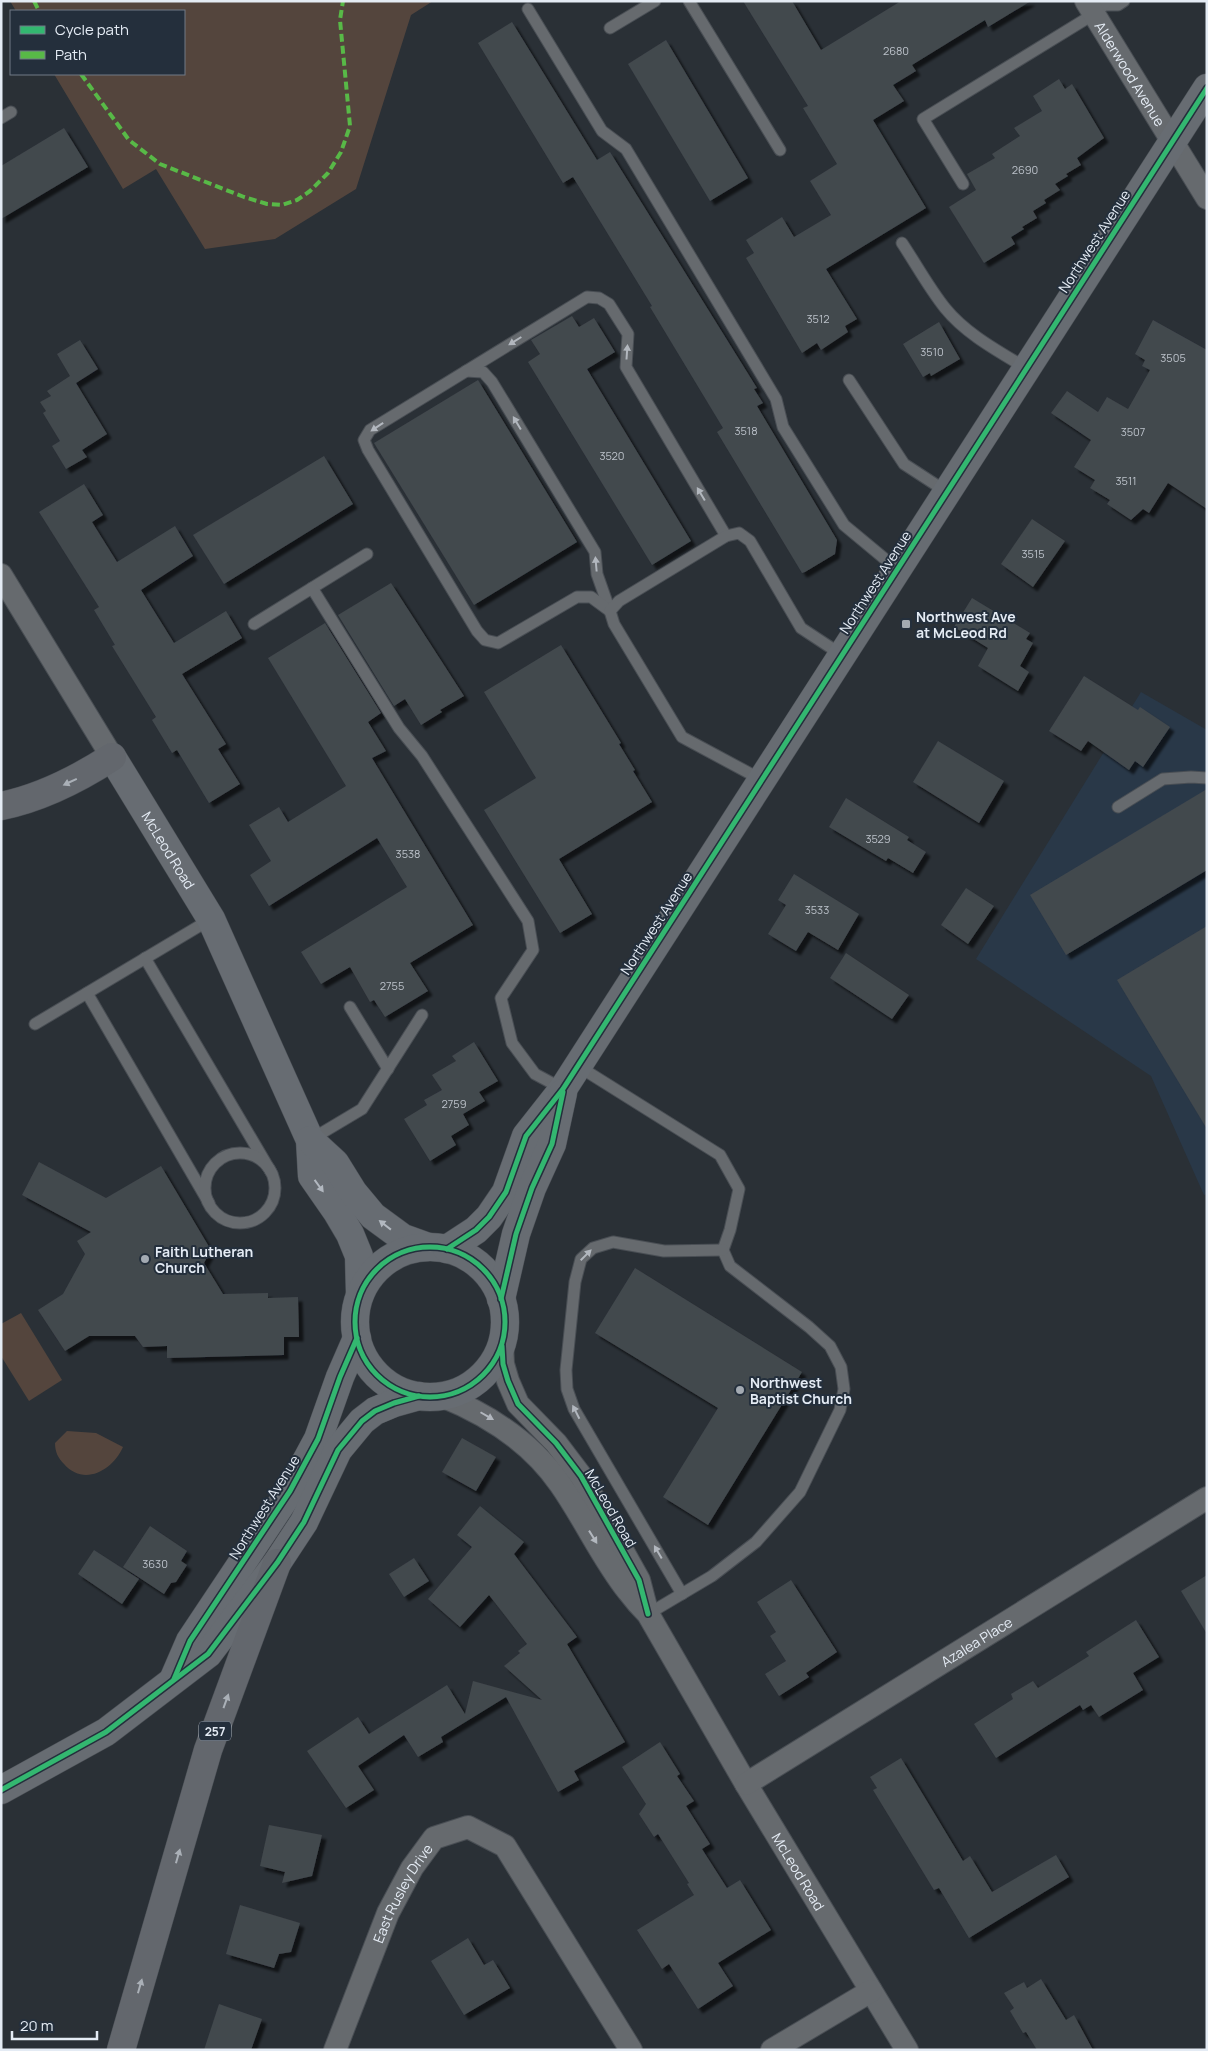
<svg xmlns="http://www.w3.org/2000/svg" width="1208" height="2051" font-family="Manrope,sans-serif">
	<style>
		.built { fill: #293848 }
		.green { fill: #54453d }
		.building { fill: #42484d; filter: url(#shadow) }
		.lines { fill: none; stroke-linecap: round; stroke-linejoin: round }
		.lane-casing { stroke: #494e54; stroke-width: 13 }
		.street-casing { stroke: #494e54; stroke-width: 24 }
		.secondary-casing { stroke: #494e54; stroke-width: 29 }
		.highway-casing { stroke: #494e54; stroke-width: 29 }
		.lane { stroke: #666a6e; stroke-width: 11 }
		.street { stroke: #666a6e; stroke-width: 22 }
		.secondary { stroke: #676c72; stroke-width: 28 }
		.highway { stroke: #63676d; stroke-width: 28 }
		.quiet { stroke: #58b947; stroke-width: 4; stroke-dasharray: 8 4; stroke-linecap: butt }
		.cycleway-casing { stroke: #242f3c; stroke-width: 8 }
		.cycleway { stroke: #33b770; stroke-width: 5 }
		.oneway { fill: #b2b7be }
		.oneway2 { fill: #aab0b7 }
		.oneway3 { fill: #b2b8c0 }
		.poi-dot { fill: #a3aab2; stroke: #242f3c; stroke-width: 2 }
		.labels { text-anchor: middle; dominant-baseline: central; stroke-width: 4; stroke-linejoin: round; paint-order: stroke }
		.number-label { font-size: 11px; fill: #bcc2ca }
		.shield { fill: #242f3c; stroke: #aab3bd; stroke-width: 1 }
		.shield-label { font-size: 12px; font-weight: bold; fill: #e4ebf4 }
		.street-label { font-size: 14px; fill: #e4ebf4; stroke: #242f3c }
		.poi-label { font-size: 14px; font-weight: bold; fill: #e4ebf4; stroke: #242f3c; text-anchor: start }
	</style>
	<defs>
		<filter id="shadow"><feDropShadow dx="4.5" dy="4.5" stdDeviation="1" flood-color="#0009"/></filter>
	</defs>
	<rect width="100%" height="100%" fill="#2a3036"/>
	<polygon class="built" points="1141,692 1207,730 1207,1194 1204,1195 1151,1076 976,959"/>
	<g class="green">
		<polygon points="10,1 433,1 411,15 356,189 275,239 205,249 156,169 123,189 54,74 184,74 184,11 16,11"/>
		<polygon points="21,1313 62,1380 29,1401 1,1356 1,1324"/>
		<path d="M67 1431 96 1433 123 1447C113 1470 84 1487 64 1464 58 1458 55 1452 55 1443Z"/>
	</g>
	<g class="building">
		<polygon points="743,1 792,1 821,50 901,1 1031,1 988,27 985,20 912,65 916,71 893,85 904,101 873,120 926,208 826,269 857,319 845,326 848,332 821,350 817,343 802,353 746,258 754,253 746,240 782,217 794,237 831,215 810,181 837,164 803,108 808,106"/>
		<polygon points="512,22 597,160 610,152 757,388 754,389 763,403 757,406 837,540 835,554 805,572 802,573 717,432 723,428 650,307 652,306 573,177 563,183 478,43"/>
		<polygon points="666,40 748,178 710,201 628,64"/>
		<polygon points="1059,79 1065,89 1072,84 1104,138 1077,158 1081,165 1066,174 1068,176 1055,184 1060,190 1044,200 1046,203 1033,211 1037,218 1022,227 1024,229 1011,237 1015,244 984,263 949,207 976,190 967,174 995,158 992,154 1020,136 1014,128 1042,111 1033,96"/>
		<polygon points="64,128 88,167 1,219 1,166"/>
		<polygon points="572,316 579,327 594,318 615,352 587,369 691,541 652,565 528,362 540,354 531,340"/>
		<polygon points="1153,320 1207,350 1207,509 1168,483 1149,513 1143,509 1131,520 1107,504 1110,500 1090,488 1095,480 1074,467 1091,440 1051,413 1067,391 1098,412 1107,397 1128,409 1150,370 1142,366 1145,360 1135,354"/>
		<polygon points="939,322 960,359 931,376 930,373 923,377 903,344"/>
		<polygon points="80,340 98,369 76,383 107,434 82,450 87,457 66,469 52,446 60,441 43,413 46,411 40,402 51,396 47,391 70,376 57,354"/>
		<polygon points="478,380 577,542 474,605 374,443"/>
		<polygon points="324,456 353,504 224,584 193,535"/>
		<polygon points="84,484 103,515 92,522 117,562 175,526 193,556 141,590 174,643 226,611 242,638 182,674 226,744 218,749 240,784 209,803 177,750 172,753 152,720 156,717 112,646 115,645 94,610 99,607 39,512"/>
		<polygon points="1032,519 1065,541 1033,587 1001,564"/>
		<polygon points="391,583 464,696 440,710 442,712 421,725 405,699 394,706 338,615"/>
		<polygon points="972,598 1030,633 1026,639 1033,643 1020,666 1029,672 1018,691 978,666 988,648 954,627"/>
		<polygon points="325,623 381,713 368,722 386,751 372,758 473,925 410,963 428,991 385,1017 374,1000 370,1002 350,967 321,984 301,952 407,887 377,838 269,906 250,875 271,861 249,825 279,807 288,822 346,786 268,658"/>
		<polygon points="561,645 621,743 619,744 635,770 633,771 652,802 559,859 592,914 560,933 484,810 536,778 484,692"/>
		<polygon points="1084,676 1138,710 1140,707 1170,727 1143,767 1135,761 1129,770 1088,741 1081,751 1049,731"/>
		<polygon points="938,741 1004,781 979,823 913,782"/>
		<polygon points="1207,789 1207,870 1066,955 1030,895"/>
		<polygon points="846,798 909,837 907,840 926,852 913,873 888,858 886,861 829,827"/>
		<polygon points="794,874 859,914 838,950 808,932 796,951 768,934 786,905 778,900"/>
		<polygon points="966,888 994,906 968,944 941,925"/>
		<polygon points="1207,926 1207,1129 1117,980"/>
		<polygon points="846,953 909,995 892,1019 830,978"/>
		<polygon points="474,1042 498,1081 479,1092 485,1101 463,1114 469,1125 451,1136 456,1145 430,1161 404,1119 427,1105 424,1100 442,1090 432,1075 456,1061 452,1056"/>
		<polygon points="39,1162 106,1198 161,1166 211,1250 204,1263 223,1294 268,1293 268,1298 298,1297 299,1337 284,1337 284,1355 167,1358 167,1346 143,1347 135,1336 89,1336 65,1351 38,1310 63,1294 85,1254 77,1241 91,1232 22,1195"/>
		<polygon points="635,1268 802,1372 708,1525 663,1497 718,1408 595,1333"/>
		<polygon points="462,1438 496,1457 476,1491 442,1472"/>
		<polygon points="480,1506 524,1542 514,1554 577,1637 567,1644 625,1742 574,1771 579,1780 558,1792 506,1697 441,1737 443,1742 418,1757 404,1735 358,1766 374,1790 346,1808 307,1751 358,1717 369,1734 447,1685 465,1714 473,1681 542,1700 504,1666 520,1653 518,1651 527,1644 489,1595 460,1627 428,1599 472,1547 457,1535"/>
		<polygon points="150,1526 187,1551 181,1561 187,1565 176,1582 171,1583 164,1594 123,1567"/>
		<polygon points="94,1550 139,1579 122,1604 78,1574"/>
		<polygon points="414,1558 429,1581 404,1597 389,1574"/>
		<polygon points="1207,1575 1207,1634 1181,1591"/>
		<polygon points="791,1580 837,1652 806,1673 809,1677 779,1696 765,1674 786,1661 770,1636 776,1632 757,1602"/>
		<polygon points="1136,1620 1159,1657 1133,1673 1143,1690 1099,1717 1091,1705 1083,1710 1080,1705 996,1758 974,1724 1013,1699 1011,1694 1033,1681 1038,1688 1089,1656 1086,1652"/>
		<polygon points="660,1742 680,1774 677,1776 694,1801 686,1806 710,1844 702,1849 727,1888 740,1880 771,1930 718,1963 733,1986 698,2009 669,1964 662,1969 637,1930 694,1895 687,1884 689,1883 658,1834 654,1837 639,1814 646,1804 622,1767"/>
		<polygon points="901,1758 963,1861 970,1856 992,1892 1056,1855 1069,1877 969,1938 939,1888 934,1890 873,1790 877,1788 870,1777"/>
		<polygon points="269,1825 322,1835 312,1876 282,1883 285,1872 260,1866"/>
		<polygon points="240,1905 300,1923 291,1952 279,1954 274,1968 226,1954"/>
		<polygon points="468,1938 484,1965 493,1960 510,1988 464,2015 431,1961"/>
		<polygon points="1041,1979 1066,2020 1074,2015 1093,2050 1037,2050 1026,2032 1023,2033 1010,2011 1014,2008 1004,1993 1024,1982 1027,1988"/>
		<polygon points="219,2004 262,2019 251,2050 204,2050"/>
	</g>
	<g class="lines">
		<g class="lane-casing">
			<g id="lane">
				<polyline points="689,1 780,150"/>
				<polyline points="1104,5 1118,5 1124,1"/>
				<polyline points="528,9 602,131 626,149 776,399 783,427 844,525 897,569"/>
				<polyline points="610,28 655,1"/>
				<polyline points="1,118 11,112"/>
				<polyline points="963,184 923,119 1094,14 1104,5 1104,1"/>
				<path d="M902 243C916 264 929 288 945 308 966 334 998 351 1026 368"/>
				<polyline points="466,371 483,372 492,382 595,552 597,574 610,611"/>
				<polyline points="849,380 904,464 947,492"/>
				<polyline points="312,588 367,554"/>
				<polyline points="610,611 591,597 577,597 498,643 485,640 477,631 368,450 364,440 370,430 587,297 599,298 609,304 628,334 626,367 726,536"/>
				<polyline points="254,624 312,588 399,728 422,756 528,921 533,950 501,998 512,1043 535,1074 563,1089"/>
				<polyline points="762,780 682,737 614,624 610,611 619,601 726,536 739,533 750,541 801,628 842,655"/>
				<polyline points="1118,807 1163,779 1191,777 1207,778"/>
				<polyline points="145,958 271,1172"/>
				<polyline points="87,993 209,1203"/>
				<polyline points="350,1007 388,1069"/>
				<polyline points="35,1024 211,919"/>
				<polyline points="578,1066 720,1155 739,1189 730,1230 723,1250 730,1266 809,1327 830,1346 841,1367 844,1389 840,1410 800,1492 756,1542 712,1576 648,1614"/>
				<polyline points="310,1140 362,1109 422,1015"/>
				<circle cx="240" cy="1188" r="35"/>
				<polyline points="682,1594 574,1409 567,1389 566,1370 575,1282 581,1259 593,1248 613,1242 664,1251 723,1250"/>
			</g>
		</g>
		<g class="street-casing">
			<g id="street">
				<path id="s1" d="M1086 1 1207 198"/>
				<polyline points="1,575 112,757"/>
				<polyline points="502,1343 503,1364 508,1381 518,1404 556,1443 581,1476 639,1580 646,1607"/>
				<path id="s2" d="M442 1396C489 1415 531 1442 560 1484 584 1518 603 1560 628 1591 634 1599 641 1607 648 1614L746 1784 907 2050"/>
				<path id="s3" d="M746 1784 1207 1498"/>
				<path id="s4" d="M335 2050 388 1913 412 1868 434 1838 468 1827 505 1846 631 2050"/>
				<polyline points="772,2050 871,1991"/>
			</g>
		</g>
		<g class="secondary-casing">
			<g id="secondary">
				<path id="s5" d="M112 757 211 919 310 1140 312 1176 337 1212 350 1234 359 1256 360 1294"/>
				<polyline points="310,1140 335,1163 353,1192 373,1216 403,1238 428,1247"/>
				<circle cx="430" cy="1322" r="75"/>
				<polyline points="447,1249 476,1230 489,1217 506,1192 526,1136 563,1089 1207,88"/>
				<polyline points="501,1299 516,1234 532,1188 552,1144 563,1093"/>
				<polyline points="174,1678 190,1641 290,1491 318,1439 340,1377 357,1338"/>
				<polyline points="1,1790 106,1732 208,1654 277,1563 304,1522 338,1450 362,1421 375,1411 394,1403 419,1396"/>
			</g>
		</g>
		<g class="highway-casing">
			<g id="highway">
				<path d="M1 806C41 798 78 779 112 757"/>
				<polyline points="121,2050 208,1750 277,1563"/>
			</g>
		</g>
		<use href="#lane" class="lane"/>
		<use href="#street" class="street"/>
		<use href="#secondary" class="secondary"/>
		<use href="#highway" class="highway"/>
		<g class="quiet">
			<polyline points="34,1 39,11"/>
			<polyline points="81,74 129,140 160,164 244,197 267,204 282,205 297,200 310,191 328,173 341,152 350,126 340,20 343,1"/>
		</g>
		<g class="cycleway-casing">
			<g id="cycleway">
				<circle cx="430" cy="1322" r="75"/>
				<polyline points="447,1249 476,1230 489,1217 506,1192 526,1136 563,1089 1207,88"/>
				<polyline points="501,1299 516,1234 532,1188 552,1144 563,1092"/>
				<polyline points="502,1346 503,1364 508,1381 518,1404 556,1443 581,1476 639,1580 648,1614"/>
				<polyline points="174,1679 190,1641 290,1491 318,1439 340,1377 357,1338"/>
				<polyline points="1,1790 106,1732 208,1654 277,1563 304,1522 338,1450 362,1421 375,1411 394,1403 419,1396"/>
			</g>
		</g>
		<use href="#cycleway" class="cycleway"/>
	</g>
	<defs><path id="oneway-solid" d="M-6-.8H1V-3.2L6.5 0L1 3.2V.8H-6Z" transform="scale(1.25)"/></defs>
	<g class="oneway">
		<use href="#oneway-solid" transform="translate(515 341) rotate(148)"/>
		<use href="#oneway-solid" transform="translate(627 352) rotate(-86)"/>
		<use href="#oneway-solid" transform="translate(517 423) rotate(-121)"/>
		<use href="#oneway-solid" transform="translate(377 427) rotate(146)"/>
		<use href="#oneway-solid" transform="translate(701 494) rotate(-121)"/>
		<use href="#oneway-solid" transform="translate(596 564) rotate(-95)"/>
		<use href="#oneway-solid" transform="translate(586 1255) rotate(-45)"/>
		<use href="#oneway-solid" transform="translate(576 1412) rotate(-117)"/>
		<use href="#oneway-solid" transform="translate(487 1416) rotate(30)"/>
		<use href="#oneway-solid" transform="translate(593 1537) rotate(58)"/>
		<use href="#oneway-solid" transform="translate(658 1552) rotate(-120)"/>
	</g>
	<g class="oneway2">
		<use href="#oneway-solid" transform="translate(70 782) rotate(155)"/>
		<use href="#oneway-solid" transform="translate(226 1701) rotate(-70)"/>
		<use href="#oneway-solid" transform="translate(178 1856) rotate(-74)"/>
		<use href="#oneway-solid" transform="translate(140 1986) rotate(-74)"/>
	</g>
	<g class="oneway3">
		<use href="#oneway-solid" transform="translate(319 1186) rotate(54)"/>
		<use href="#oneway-solid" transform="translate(385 1225) rotate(-142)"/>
	</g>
	<g class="poi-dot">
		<rect x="901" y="619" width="10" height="10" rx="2.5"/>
		<circle cx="145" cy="1259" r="5"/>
		<circle cx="740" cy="1390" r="5"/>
	</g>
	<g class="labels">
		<g class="number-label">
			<text x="896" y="50">2680</text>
			<text x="1025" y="169">2690</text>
			<text x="818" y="318">3512</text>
			<text x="932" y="351">3510</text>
			<text x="1173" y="357">3505</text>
			<text x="746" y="430">3518</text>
			<text x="1133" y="431">3507</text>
			<text x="612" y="455">3520</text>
			<text x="1126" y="480">3511</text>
			<text x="1033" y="553">3515</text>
			<text x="878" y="838">3529</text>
			<text x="408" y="853">3538</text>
			<text x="817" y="909">3533</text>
			<text x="392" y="985">2755</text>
			<text x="454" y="1103">2759</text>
			<text x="155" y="1563">3630</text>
		</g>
		<rect class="shield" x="199" y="1721.5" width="32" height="19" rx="4"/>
		<g class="shield-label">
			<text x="215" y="1731">257</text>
		</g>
		<g class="street-label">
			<text stroke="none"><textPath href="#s1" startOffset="85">Alderwood Avenue</textPath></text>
			<text transform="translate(1094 241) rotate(-57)">Northwest Avenue</text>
			<text transform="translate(875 582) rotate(-57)">Northwest Avenue</text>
			<text stroke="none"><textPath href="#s5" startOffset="109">McLeod Road</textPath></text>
			<text transform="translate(656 923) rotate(-57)">Northwest Avenue</text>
			<text transform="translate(264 1507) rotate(-58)">Northwest Avenue</text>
			<text transform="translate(611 1508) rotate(60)">McLeod Road</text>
			<text stroke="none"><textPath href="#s3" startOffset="271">Azalea Place</textPath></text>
			<text stroke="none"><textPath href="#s2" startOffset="605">McLeod Road</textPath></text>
			<text stroke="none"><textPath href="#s4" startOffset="171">East Rusley Drive</textPath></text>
		</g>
		<g class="poi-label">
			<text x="916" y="616">Northwest Ave<tspan x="916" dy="16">at McLeod Rd</tspan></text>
			<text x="155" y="1251">Faith Lutheran<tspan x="155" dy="16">Church</tspan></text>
			<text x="750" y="1382">Northwest<tspan x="750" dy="16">Baptist Church</tspan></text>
		</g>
	</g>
	<rect width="1208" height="2051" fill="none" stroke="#e4ebf4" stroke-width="5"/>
	<rect x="10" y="10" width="175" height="65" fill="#242f3c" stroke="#717a86"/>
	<rect x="20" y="26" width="25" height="8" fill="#33b770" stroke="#717a86"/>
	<text x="55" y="35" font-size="15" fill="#e4ebf4">Cycle path</text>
	<rect x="20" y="51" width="25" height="8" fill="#58b947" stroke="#717a86"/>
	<text x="55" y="60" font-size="15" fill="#e4ebf4">Path</text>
	<path d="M12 2031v8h85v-8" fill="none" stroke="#e4ebf4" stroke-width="2.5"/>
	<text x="20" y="2031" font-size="15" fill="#e4ebf4" stroke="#242f3c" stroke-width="4" paint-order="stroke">20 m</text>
</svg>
